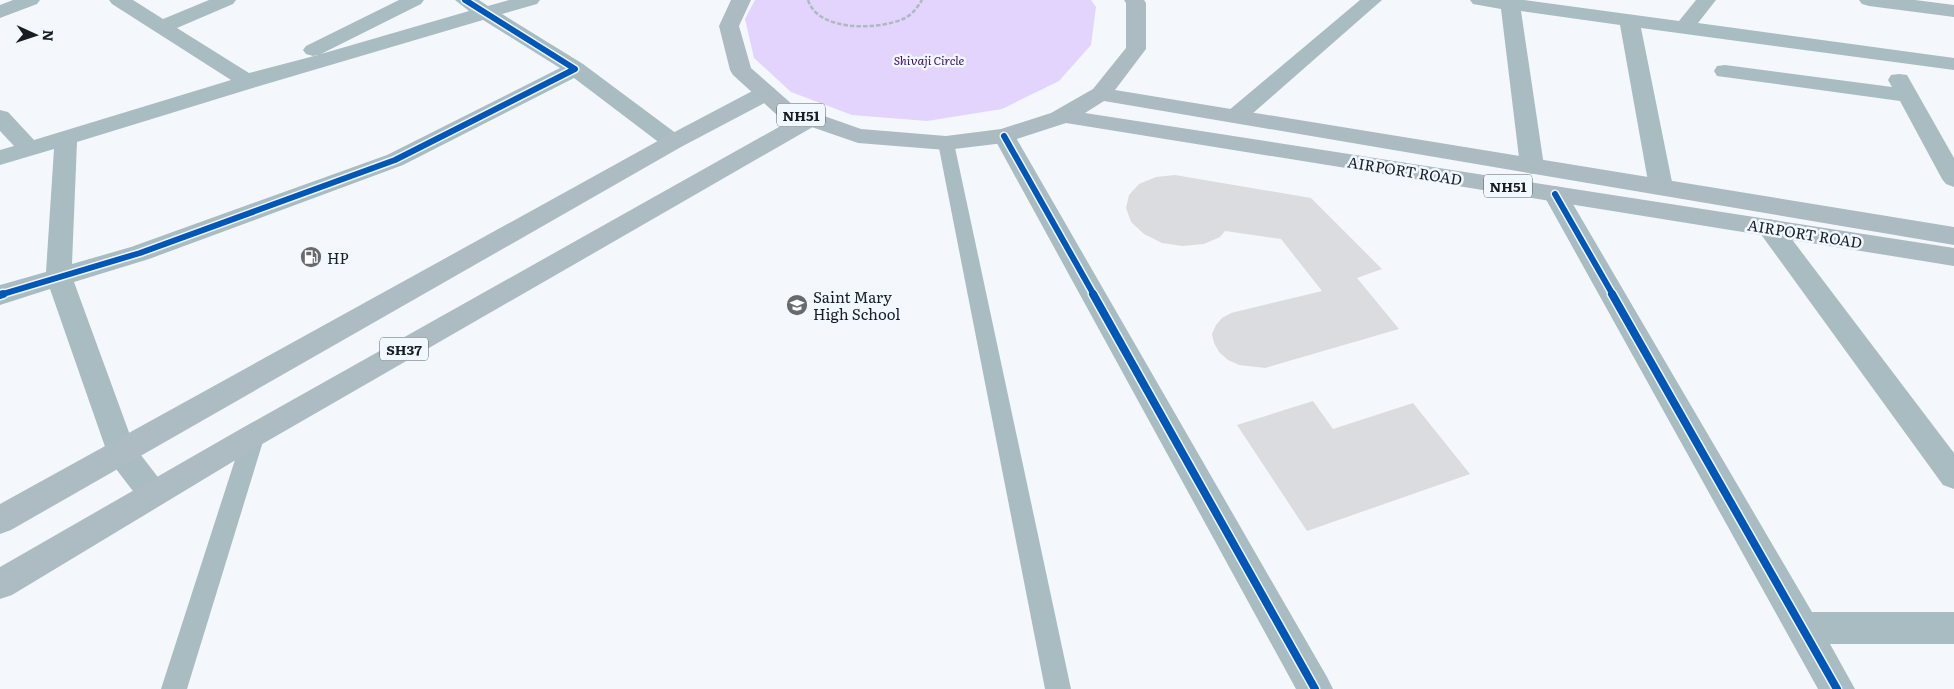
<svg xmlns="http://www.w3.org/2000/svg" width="1954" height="689" font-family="Literata,serif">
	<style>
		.green { fill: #e2d4fd }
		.building { fill: #dadce0 }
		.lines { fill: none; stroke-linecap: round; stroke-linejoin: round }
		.path { stroke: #adbabf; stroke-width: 2.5; stroke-dasharray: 4.5 2; stroke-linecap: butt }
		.service { fill: #a8bcc2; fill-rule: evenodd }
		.minor { fill: #a8bcc2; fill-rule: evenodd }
		.tertiary { fill: #a8bcc2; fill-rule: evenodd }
		.primary { fill: #adbcc3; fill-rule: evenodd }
		.trunk { fill: #acbac2; fill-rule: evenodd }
		.cycleway-far1-casing { stroke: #f1f8ff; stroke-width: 9 }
		.cycleway-casing { stroke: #f1f8ff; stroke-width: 11 }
		.cycleway-far1 { stroke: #0057b8; stroke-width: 6 }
		.cycleway { stroke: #0057b8; stroke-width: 8 }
		.labels { text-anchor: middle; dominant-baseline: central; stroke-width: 5; stroke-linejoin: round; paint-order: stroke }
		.far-park-label { font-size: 12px; font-style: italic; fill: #3e0969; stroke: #f1f8ff }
		.shield { fill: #f1f8ff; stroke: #5a5f64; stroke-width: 1 }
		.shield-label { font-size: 14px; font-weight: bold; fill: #191d21 }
		.street-label { font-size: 15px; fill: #191d21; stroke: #f1f8ff }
		.poi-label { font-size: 15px; fill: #191d21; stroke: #f1f8ff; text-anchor: start }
	</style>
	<rect width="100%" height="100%" fill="#f4f8fc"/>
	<polygon class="green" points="755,0 1091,0 1096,7 1091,45 1059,81 1002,109 927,121 852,115 791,92 754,58 745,19"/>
	<g class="building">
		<polygon points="1175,175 1311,198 1382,269 1357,278 1399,329 1265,368 1239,365 1228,360 1219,352 1214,343 1212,334 1216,325 1222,318 1231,313 1322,291 1281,239 1225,231 1220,237 1204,244 1183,246 1162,243 1144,234 1131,222 1126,208 1129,195 1139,184 1156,177"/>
		<polygon points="1313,401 1333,429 1413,403 1470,474 1307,531 1237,425"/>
	</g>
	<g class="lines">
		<path class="path" d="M808 0C818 32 878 30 903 19 912 15 917 8 922 0"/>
		<g class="service">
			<polygon points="946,138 952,139 954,143 1071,689 1045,689 938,143 940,139"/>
			<polygon points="254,426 262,429 265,435 187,689 161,689 243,435 246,429"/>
		</g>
		<g class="minor">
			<polygon points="13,0 40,0 37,4 0,18 0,5"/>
			<path d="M109 0H133L163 19 209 0H236L233 4 177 28 249 73 318 55 313 56 306 54 303 50 306 46 399 0H424L421 4 321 54 469 11 455 0H479L488 6 509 0H540L537 4 502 14 583 64 681 137 684 142 681 147 673 149 665 147 574 78 403 165 149 259 74 282 134 446 164 485 168 494 164 503 153 507 142 503 110 461 50 289 0 305V285L46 272 54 149 0 165V150L14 146 0 131V110L8 112 34 140 231 80 112 4ZM483 20 560 68 387 155 131 247 72 264 77 142 256 87Z"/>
			<polygon points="1360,0 1382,0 1244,121 1236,123 1228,121 1225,116 1228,111"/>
			<polygon points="1470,0 1524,0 1679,21 1696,0 1716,0 1698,23 1954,58 1954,70 1641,28 1673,187 1669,193 1661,195 1653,193 1649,187 1620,25 1521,11 1544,166 1540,171 1532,174 1524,171 1520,166 1501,9 1473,4"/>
			<polygon points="1859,0 1915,0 1954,5 1954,17 1869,6 1862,4"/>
			<polygon points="1725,65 1892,87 1888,80 1891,75 1899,74 1907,75 1954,158 1954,187 1946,184 1942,179 1900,101 1717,76 1714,71 1717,66"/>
			<polygon points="1555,186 1564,188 1567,194 1812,612 1954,612 1954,644 1830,644 1855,689 1818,689 1543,194 1546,188"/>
			<polygon points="1769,219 1778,221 1954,453 1954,489 1943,485 1760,233 1757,227 1760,221"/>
		</g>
		<polygon class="tertiary" points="1004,129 1012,131 1015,136 1327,677 1333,689 1296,689 993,136 996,131"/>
		<g class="primary">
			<polygon points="766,86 774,88 777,93 774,98 681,147 11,530 0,534 0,504 665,137 758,88"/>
			<polygon points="810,112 818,114 821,119 818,124 264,443 12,595 0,599 0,567 244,427 802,114"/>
		</g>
		<polygon class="trunk" points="731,0 751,0 739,26 751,68 793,105 861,129 946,136 1001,129 1051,113 1093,89 1126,48 1126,3 1124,0 1144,0 1146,3 1146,49 1115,90 1954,227 1954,245 1104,101 1085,113 1954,248 1954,266 1066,123 1004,143 946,150 858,143 777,115 733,75 730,70 719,26"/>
		<g class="cycleway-far1-casing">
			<g id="cycleway-far1">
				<polyline points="1004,136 1094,295"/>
				<polyline points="1555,194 1613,295"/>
				<polyline points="0,295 140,253 395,160 575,69 465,0"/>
			</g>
		</g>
		<g class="cycleway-casing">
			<g id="cycleway">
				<polyline points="1093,294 1315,689"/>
				<polyline points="1612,294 1837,689"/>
				<polyline points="0,295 3,294"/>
			</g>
		</g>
		<use href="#cycleway-far1" class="cycleway-far1"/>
		<use href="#cycleway" class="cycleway"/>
	</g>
	<defs>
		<g id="fuel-disc" transform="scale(1.125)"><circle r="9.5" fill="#666a6e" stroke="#f1f8ff"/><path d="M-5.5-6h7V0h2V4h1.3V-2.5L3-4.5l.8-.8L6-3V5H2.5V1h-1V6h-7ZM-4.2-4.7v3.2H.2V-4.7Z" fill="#fff"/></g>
		<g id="school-disc" transform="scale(1.125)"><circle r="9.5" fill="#666a6e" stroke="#f1f8ff"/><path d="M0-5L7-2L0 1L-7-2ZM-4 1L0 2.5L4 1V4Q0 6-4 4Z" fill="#fff"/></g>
	</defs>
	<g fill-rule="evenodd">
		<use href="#fuel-disc" x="311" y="257"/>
		<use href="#school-disc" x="797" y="305"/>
	</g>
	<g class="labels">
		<g class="far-park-label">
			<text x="929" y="60">Shivaji Circle</text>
		</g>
		<g class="shield">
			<rect x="777" y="103.5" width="48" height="23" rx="4"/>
			<rect x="1484" y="174.5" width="48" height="23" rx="4"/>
			<rect x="380" y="337.5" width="48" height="23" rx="4"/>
		</g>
		<g class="shield-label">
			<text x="801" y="115">NH51</text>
			<text x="1508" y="186">NH51</text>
			<text x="404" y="349">SH37</text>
		</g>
		<g class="street-label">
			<text transform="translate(1405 170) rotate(9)">AIRPORT ROAD</text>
			<text transform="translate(1805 233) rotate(9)">AIRPORT ROAD</text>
		</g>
		<g class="poi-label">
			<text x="327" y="257">HP</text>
			<text x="813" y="296">Saint Mary<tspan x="813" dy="17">High School</tspan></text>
		</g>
	</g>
	<g transform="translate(35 35) rotate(93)" stroke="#f1f8ff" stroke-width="4" paint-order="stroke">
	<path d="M0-4L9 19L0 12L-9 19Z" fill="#191d21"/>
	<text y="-8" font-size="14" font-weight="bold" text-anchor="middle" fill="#191d21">N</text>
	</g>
</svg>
